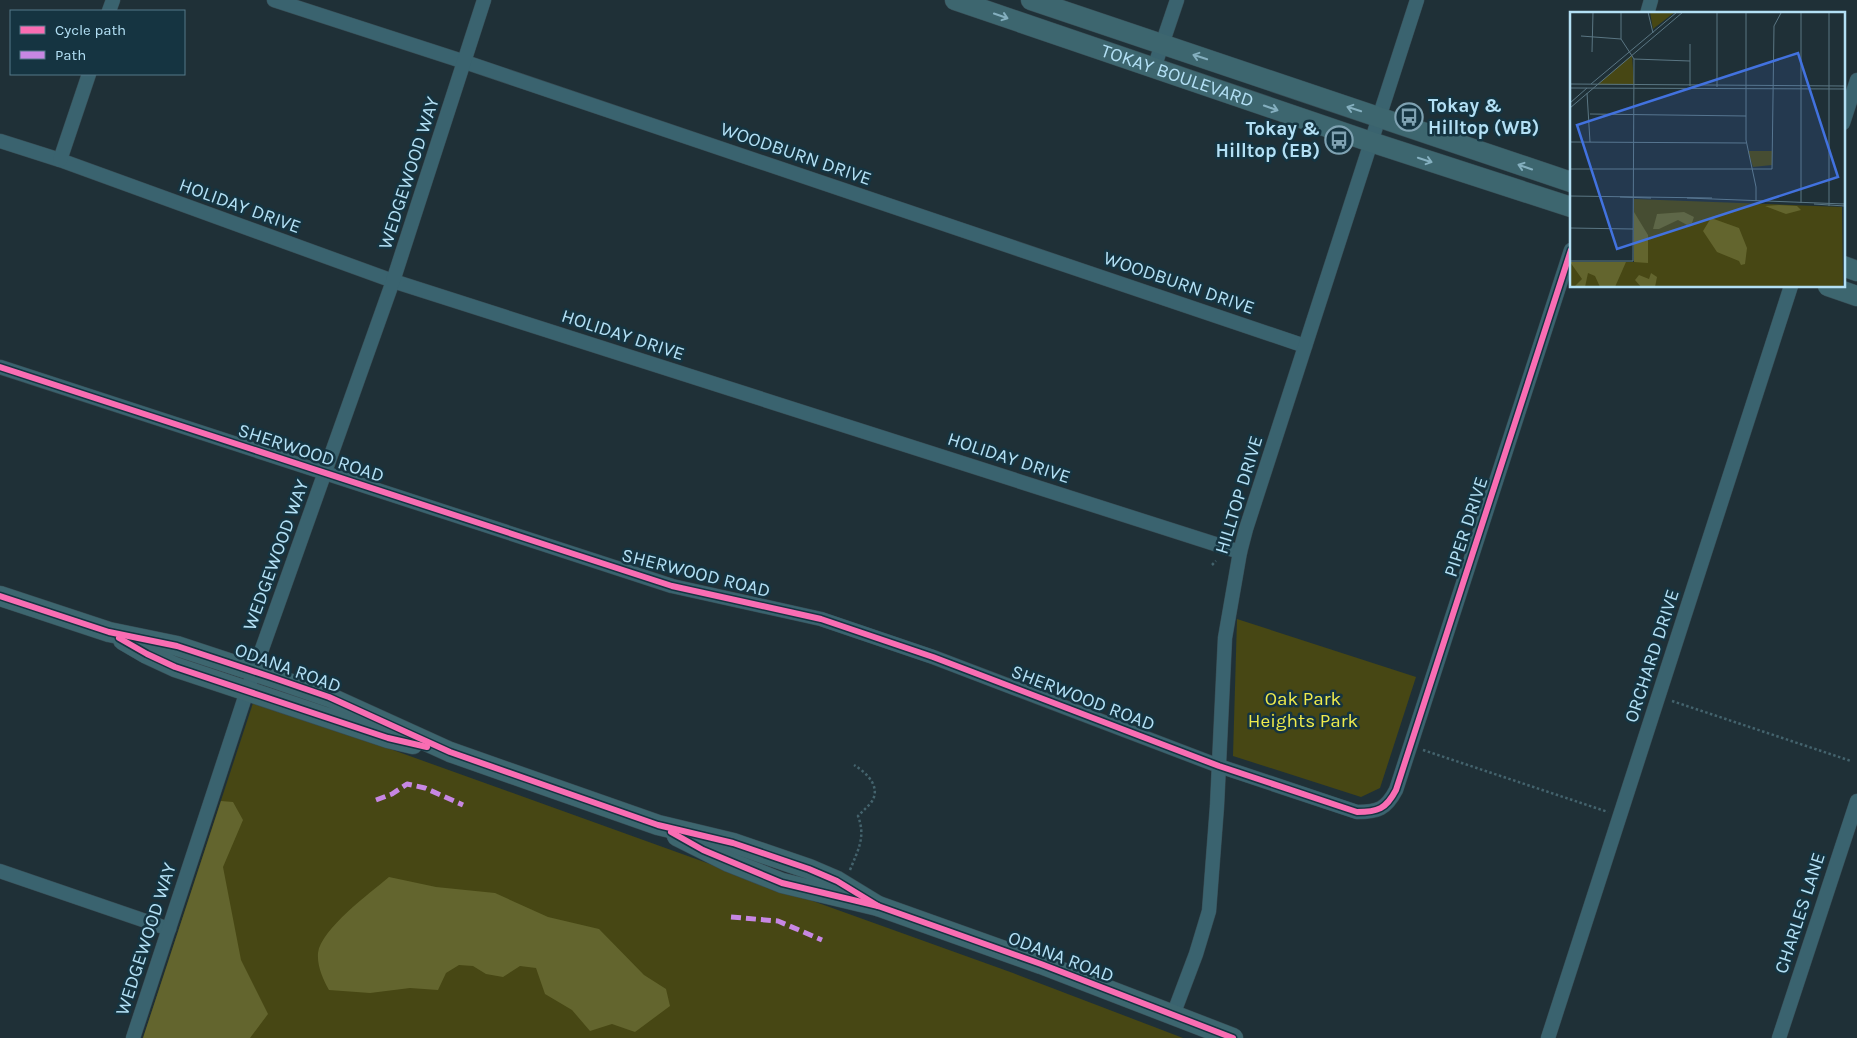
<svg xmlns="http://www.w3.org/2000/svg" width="1857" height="1038" font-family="Karla,sans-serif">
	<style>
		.green { fill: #474714 }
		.forest { fill: #63652e }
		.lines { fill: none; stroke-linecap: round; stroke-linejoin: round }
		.street-casing { stroke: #384c54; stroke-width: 15 }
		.secondary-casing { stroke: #384c54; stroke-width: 21 }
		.path { stroke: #44636d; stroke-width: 2.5; stroke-dasharray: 2.5 2.5; stroke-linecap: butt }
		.street { stroke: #3a636f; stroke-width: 14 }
		.secondary { stroke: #3d666f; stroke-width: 20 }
		.quiet { stroke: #c787e3; stroke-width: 5; stroke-dasharray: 10 5; stroke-linecap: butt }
		.cycleway-casing { stroke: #153441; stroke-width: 9 }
		.cycleway { stroke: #f96db3; stroke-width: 6 }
		.oneway { stroke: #84afbf }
		.labels { text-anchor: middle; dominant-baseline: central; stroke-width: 5; stroke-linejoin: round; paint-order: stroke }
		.street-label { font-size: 19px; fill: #b3e0f5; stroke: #153441 }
		.poi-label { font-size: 19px; font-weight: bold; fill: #b3e0f5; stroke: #153441; text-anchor: start }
		.park-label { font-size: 19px; fill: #efeb4c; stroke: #153441 }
		.inset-road { fill: none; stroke: #5a7683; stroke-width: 1 }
		.view { fill: #4272df; fill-opacity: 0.15; stroke: #4272df; stroke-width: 2.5 }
		.inset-edge { fill: none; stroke: #b3e0f5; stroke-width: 2.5 }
	</style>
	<rect width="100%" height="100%" fill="#1f3037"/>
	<g class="green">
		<polygon points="1237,619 1416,677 1380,788 1361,797 1233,756"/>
		<polygon points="254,700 1013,973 1183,1038 143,1038"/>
	</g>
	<g class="forest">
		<polygon points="221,801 233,802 243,820 223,867 241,960 268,1014 250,1038 143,1038"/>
		<path d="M389 877 436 887 495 893 548 917 599 929 644 975 666 989 670 1006 635 1032 612 1024 590 1031 572 1010 545 994 536 968 520 966 503 977 486 974 473 966 459 965 446 973 438 990 410 988 370 993 329 990C323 979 317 966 318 953 321 929 370 893 389 877Z"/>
	</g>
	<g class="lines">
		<g class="street-casing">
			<g id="street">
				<polyline points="274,0 465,62 1305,346"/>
				<polyline points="109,11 113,0"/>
				<polyline points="1647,14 1651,0"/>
				<polyline points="1154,68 1177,0"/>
				<polyline points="1843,123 1857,80"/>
				<polyline points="0,141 60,160 393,281 1240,552"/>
				<polyline points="60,160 89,74"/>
				<path d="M0 367 672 586 821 619 933 657 1219 766 1357 812C1378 812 1386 809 1396 790L1571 250"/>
				<polyline points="0,871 169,929"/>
				<polyline points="1173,1015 1196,954 1209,911 1217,806 1225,638 1240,552 1246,529 1417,0"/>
				<polyline points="133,1038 247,691 393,281 484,0"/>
				<polyline points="1548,1038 1791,286"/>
				<polyline points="1779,1038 1857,801"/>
			</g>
		</g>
		<g class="secondary-casing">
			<g id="secondary">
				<path id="s1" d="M955 0 1371 142 1571 207"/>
				<polyline points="1031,0 1571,182"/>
				<polyline points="1843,266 1857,271"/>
				<polyline points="1828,286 1857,296"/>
				<polyline points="0,596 109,632 177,646 271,677 329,697 450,752 658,825 733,843 809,869 837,881 878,906"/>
				<polyline points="123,640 147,654 175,667 388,738 413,744"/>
				<polyline points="677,836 729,862 782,883 878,906 1041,964 1233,1038"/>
			</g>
		</g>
		<g class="path">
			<polyline points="1212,565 1216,561"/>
			<polyline points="1672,701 1851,761"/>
			<polyline points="1423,750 1608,812"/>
			<path d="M850 870C858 850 866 837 858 816 862 812 866 808 870 804 883 788 867 773 854 765"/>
		</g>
		<use href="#street" class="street"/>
		<use href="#secondary" class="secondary"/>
		<g class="quiet">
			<polyline points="376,800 392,794 407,784 425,788 463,805"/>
			<polyline points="731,917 778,921 822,940"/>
		</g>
		<g class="cycleway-casing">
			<g id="cycleway">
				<path d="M0 367 672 586 821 619 933 657 1219 766 1357 812C1378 812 1386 809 1396 790L1571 250"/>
				<polyline points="0,596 109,632 177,646 271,677 329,697 450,752 658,825 733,843 809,869 837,881 878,906"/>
				<polyline points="119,638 147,654 175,667 388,738 427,747"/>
				<polyline points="671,832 703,850 782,883 878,906 1041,964 1233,1038"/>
			</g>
		</g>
		<use href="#cycleway" class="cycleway"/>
	</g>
	<defs><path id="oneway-shaft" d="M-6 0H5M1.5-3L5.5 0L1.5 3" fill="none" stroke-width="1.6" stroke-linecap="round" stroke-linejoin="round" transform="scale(1.25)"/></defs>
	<g class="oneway">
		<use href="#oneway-shaft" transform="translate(1001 16) rotate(19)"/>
		<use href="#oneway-shaft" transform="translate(1200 57) rotate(-162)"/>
		<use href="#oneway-shaft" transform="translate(1271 108) rotate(19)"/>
		<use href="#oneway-shaft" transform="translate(1354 109) rotate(-162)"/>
		<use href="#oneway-shaft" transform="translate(1425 160) rotate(18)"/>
		<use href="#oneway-shaft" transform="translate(1525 167) rotate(-161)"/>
	</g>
	<defs>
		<g id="bus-ring" transform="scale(1.4375)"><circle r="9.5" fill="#153441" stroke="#7fa2b2" stroke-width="1.5"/><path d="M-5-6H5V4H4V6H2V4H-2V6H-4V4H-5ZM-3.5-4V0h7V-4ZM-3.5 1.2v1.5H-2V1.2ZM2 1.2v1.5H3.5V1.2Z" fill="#7fa2b2"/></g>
	</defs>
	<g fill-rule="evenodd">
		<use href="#bus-ring" x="1409" y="117"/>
		<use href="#bus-ring" x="1339" y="140"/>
	</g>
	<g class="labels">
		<g class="street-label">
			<text stroke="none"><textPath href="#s1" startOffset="235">TOKAY BOULEVARD</textPath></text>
			<text transform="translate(796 154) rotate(19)">WOODBURN DRIVE</text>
			<text transform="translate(409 173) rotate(-72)">WEDGEWOOD WAY</text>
			<text transform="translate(240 206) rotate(20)">HOLIDAY DRIVE</text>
			<text transform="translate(1179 283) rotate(19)">WOODBURN DRIVE</text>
			<text transform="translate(623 335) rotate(18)">HOLIDAY DRIVE</text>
			<text transform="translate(311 453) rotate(18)">SHERWOOD ROAD</text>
			<text transform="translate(1009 458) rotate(18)">HOLIDAY DRIVE</text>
			<text transform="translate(1239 495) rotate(-73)">HILLTOP DRIVE</text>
			<text transform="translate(1466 527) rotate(-72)">PIPER DRIVE</text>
			<text transform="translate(276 555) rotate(-70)">WEDGEWOOD WAY</text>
			<text transform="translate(696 573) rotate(14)">SHERWOOD ROAD</text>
			<text transform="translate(1652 656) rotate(-72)">ORCHARD DRIVE</text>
			<text transform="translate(288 668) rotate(20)">ODANA ROAD</text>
			<text transform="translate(1083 698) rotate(21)">SHERWOOD ROAD</text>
			<text transform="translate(1800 913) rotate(-72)">CHARLES LANE</text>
			<text transform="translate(146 939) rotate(-72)">WEDGEWOOD WAY</text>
			<text transform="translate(1061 957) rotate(21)">ODANA ROAD</text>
		</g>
		<g class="poi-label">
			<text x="1428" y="106">Tokay &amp;<tspan x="1428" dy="22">Hilltop (WB)</tspan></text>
			<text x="1320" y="129" text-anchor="end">Tokay &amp;<tspan x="1320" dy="22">Hilltop (EB)</tspan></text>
		</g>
		<g class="park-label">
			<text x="1303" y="699">Oak Park<tspan x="1303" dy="22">Heights Park</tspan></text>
		</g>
	</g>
	<g transform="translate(1570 12)">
		<rect width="275" height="275" fill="#1f3037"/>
		<path d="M80 0H105L83 17ZM62 43 64 72 27 73ZM178 139H202V153L183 155ZM64 187 272 195 273 275H0V250H64Z" fill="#474714"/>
		<path d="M209 193 227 194 231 198 216 202 195 194ZM64 200 78 223V251L64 250ZM114 200 124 205 122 211 117 213 108 208 89 217H83L87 202ZM141 206 169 216 177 236 175 252 171 253 169 249 147 240 133 219ZM0 250H56L45 275H30L25 264 18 261 15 275H4L12 267ZM81 261 87 265 85 275H71L65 268 69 263 79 267Z" fill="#63652e"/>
		<path class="inset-road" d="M51 0V27M78 0 83 21M176 0V128L186 175V189M231 0V191M259 0V194M120 32V74M22 40 23 0M64 47 120 49M0 72 275 74M21 72 107 0M147 75V0M0 76 275 77M17 81 20 130M0 91 17 76M0 96 113 0M20 102 176 104M0 130 176 131M0 157H202L204 14 211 1M0 184 142 186M50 185 81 186M117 186 275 192M244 192 275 194M0 216 63 217M0 249H63L64 47 51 27 11 24"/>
		<path class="view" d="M228 41 268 165 47 237 7 113Z"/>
		<rect width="275" height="275" class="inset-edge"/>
	</g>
	<rect x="10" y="10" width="175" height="65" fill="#153441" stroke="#547989"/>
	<rect x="20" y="26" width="25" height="8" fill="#f96db3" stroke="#547989"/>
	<text x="55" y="35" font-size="15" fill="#b3e0f5">Cycle path</text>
	<rect x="20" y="51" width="25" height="8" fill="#c787e3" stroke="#547989"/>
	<text x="55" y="60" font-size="15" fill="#b3e0f5">Path</text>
</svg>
